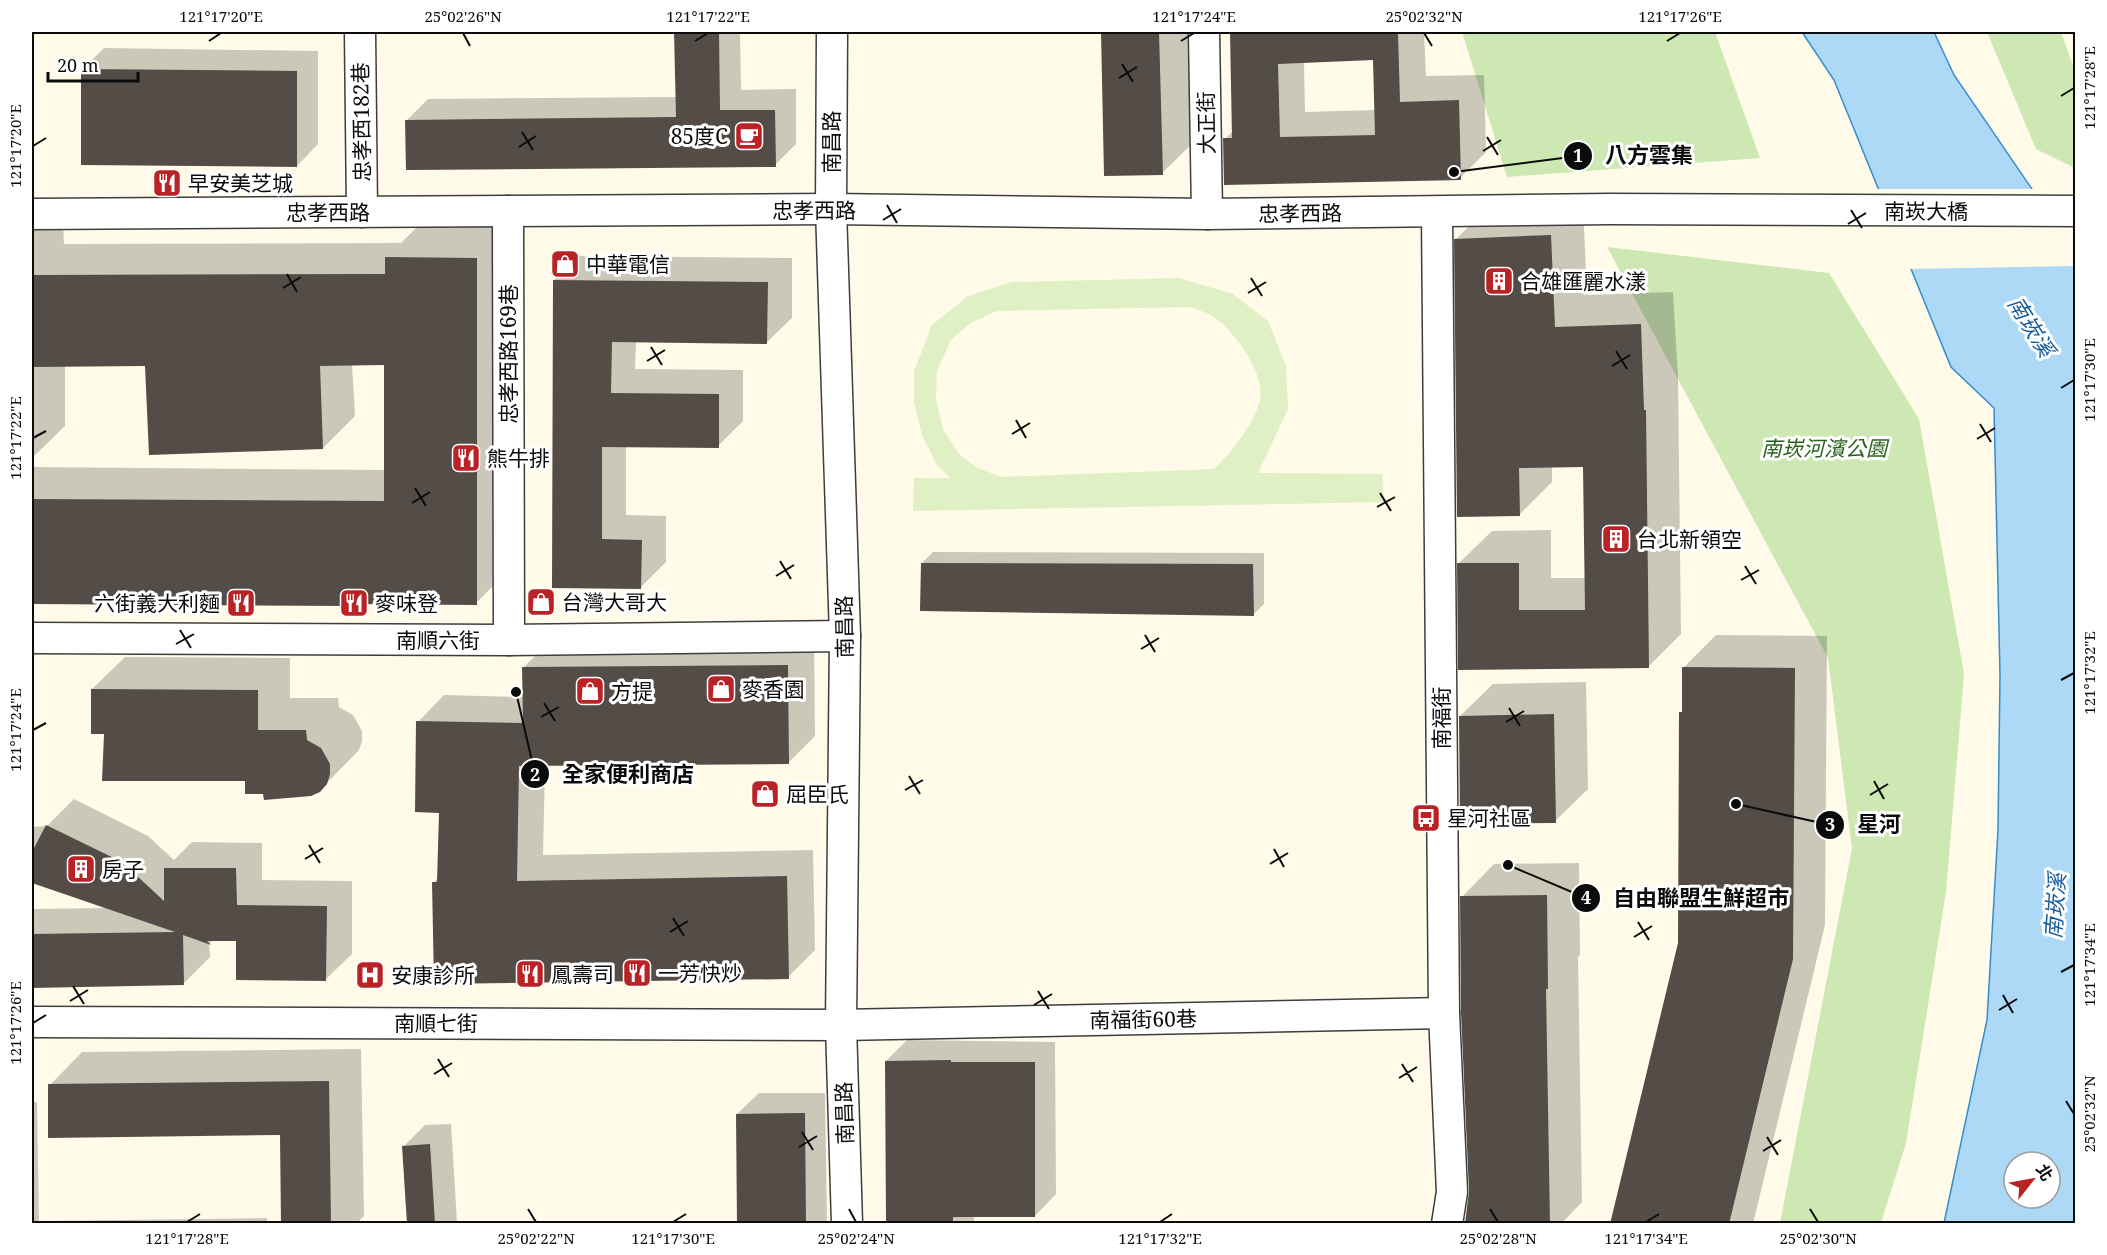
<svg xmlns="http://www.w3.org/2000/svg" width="2107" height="1255" font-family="'Noto Serif','Noto Sans TC',serif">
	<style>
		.green { fill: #cde8b3 }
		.pitch { fill: #e0f0c5; fill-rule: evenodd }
		.water { fill: #add9f6; stroke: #348ccd; stroke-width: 1.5; fill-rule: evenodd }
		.pier { fill: #fffbe8 }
		.shadow { fill: #0003; fill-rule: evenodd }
		.building { fill: #534c47; fill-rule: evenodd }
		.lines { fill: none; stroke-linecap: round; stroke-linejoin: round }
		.minor-casing { stroke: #3e3e3e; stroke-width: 33 }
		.minor { stroke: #fff; stroke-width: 30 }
		.ticks { fill: none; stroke: #0b0b0b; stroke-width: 2 }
		.labels { text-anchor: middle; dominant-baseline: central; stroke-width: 6; stroke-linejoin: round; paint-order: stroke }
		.street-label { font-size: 21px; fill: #0b0b0b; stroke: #fff }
		.poi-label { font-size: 21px; fill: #0b0b0b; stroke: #fff; text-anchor: start }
		.park-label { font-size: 21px; font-style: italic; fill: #28621c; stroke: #fff }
		.water-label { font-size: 22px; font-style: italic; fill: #155d9c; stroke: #fff }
		.leader { fill: none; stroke: #0b0b0b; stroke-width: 2 }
		.callout-dot { fill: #0b0b0b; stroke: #fff; stroke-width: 2 }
		.mark-label { font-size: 18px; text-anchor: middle; font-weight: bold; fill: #fff }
		.callout-label { font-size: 22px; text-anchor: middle; font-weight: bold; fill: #0b0b0b; stroke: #fff; stroke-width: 6; stroke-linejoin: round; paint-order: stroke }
		.neatline { fill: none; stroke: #0b0b0b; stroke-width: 2 }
		.ticks-label { font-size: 15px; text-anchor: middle; fill: #0b0b0b }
	</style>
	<rect width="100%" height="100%" fill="#fffbe8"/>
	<g class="green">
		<polygon points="1462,32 1715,32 1760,158 1507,177"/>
		<polygon points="1987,32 2061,32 2075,71 2075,168 2036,149"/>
		<polygon points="1607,247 1829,273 1919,419 1964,674 1946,892 1906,1143 1881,1223 1780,1223 1852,848 1828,658"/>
	</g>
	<path class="pitch" d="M1179 278 1233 294 1268 321 1286 366 1288 409 1258 473 1382 474 1384 502 913 511 914 478H950L937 465 922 435 914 402V371L932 325 968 296 1012 282ZM1190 307C1198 310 1208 313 1215 318 1235 332 1266 375 1260 400 1255 423 1231 453 1214 469L1001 477 976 467 958 453 943 429 936 399 937 371 951 340 972 322 997 311Z"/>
	<path class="water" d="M1802 32H1934L1954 75 2047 211 2075 267V1223H1944L1987 1020 1998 830 2000 675 1994 408 1951 367 1834 80ZM2014 1162H2050V1198H2014Z"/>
	<polygon class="pier" points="1876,189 2036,189 2050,209 2076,260 2075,266 1909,269"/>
	<g class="shadow">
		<polygon points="676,32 740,32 741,90 796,89 796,144 775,165 407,120 428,99 677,97"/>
		<polygon points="1102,32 1192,32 1195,141 1162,173 1106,174"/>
		<path d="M1231 32H1424L1426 76 1484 75 1486 152 1460 178 1225 139 1234 130ZM1374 59 1376 110 1305 112 1304 61Z"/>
		<polygon points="104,48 318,51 318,144 297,166 82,70"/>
		<polygon points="1583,203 1587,295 1673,292 1678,377 1681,634 1648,667 1460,669 1459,563 1492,531 1551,530 1551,578 1586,578 1585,466 1552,466 1552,482 1519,515 1456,239 1489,207"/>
		<polygon points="32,219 63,219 64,244 401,243 418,226 509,227 508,571 476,603 32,603 32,467 386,470 386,364 352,364 355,416 323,448 146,365 65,365 65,426 32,458"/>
		<polygon points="579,256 792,258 792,318 767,342 636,341 635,369 743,370 743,421 718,446 626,446 626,515 666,516 666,562 641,587 554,587 554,280"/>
		<polygon points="933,552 1264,553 1264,604 1253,615 922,563"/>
		<polygon points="1716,635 1827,636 1825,925 1753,1224 1612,1224 1679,944 1681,713 1684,710 1683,668"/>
		<polygon points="814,639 815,736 788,763 545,765 543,855 813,850 815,950 788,977 434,882 439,877 440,812 418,722 444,695 524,697 524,667 550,641"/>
		<polygon points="125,657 290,658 290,698 338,698 339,707 353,715 362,731 362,741 359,750 319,791 265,793 246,780 106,732 92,689"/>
		<polygon points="1586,682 1588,789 1555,821 1460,716 1493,684"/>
		<polygon points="74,799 148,836 174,860 192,842 262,843 262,880 352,881 352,954 325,980 238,940 214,939 209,944 210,957 183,984 32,986 32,896 32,909 108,908 32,881 32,827 47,826"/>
		<polygon points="1579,863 1580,955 1578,957 1582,1202 1561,1224 1466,1224 1471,1192 1462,897 1494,864"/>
		<polygon points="907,1040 1055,1042 1056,1194 1035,1216 974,1215 974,1224 888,1224 886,1061"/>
		<polygon points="361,1049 364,1216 356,1224 283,1224 282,1134 50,1085 82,1052"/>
		<polygon points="759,1093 825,1093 827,1224 739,1224 737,1114"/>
		<polygon points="32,1102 37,1102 39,1221 267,1218 267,1224 32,1224"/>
		<polygon points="451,1124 457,1222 409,1224 404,1146 425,1125"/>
	</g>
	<g class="building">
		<polygon points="674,32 719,32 720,110 775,110 776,167 406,170 405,120 676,117"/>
		<polygon points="1101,32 1159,32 1163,175 1104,176"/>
		<path d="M1230 32H1398L1400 102 1459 100 1461 180 1224 185 1223 138H1232ZM1373 60 1375 135 1280 137 1278 64Z"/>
		<polygon points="81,69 297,71 297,167 81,165"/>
		<polygon points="1551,235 1555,327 1641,324 1644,410 1646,410 1649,668 1458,670 1457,563 1519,563 1519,610 1585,610 1583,467 1519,468 1520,516 1457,517 1454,239"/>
		<polygon points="385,257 477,258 477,605 350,604 350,606 32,604 32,499 384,501 384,365 320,366 323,449 149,455 145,366 32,367 32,275 385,274"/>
		<polygon points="553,280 768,282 767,344 612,342 611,393 719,394 719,448 602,447 602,539 642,540 641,589 552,588"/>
		<polygon points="921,563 1253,564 1254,616 920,611"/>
		<polygon points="788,665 789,764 519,766 517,881 787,876 789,979 434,984 432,882 437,882 439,813 415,812 416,721 523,723 522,667"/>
		<polygon points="1682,667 1795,668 1793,959 1729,1224 1610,1224 1678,943 1679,712 1682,712"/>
		<polygon points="91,689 258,690 258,730 306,730 307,740 321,748 330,764 330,774 327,784 320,792 311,796 264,800 263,794 245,794 245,781 102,781 104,734 91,734"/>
		<polygon points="1554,714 1556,823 1460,824 1459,716"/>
		<polygon points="46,825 122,862 164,901 164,868 236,868 237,905 327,906 326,981 236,980 236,941 207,941 211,945 183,935 184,985 32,988 32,934 175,932 32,883 32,852"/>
		<polygon points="1547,895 1548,989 1546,989 1550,1224 1465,1224 1469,1191 1461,1013 1460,896"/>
		<polygon points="951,1060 951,1062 1035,1062 1035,1217 953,1217 953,1224 886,1224 885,1061"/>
		<polygon points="329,1081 331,1224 281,1224 280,1135 48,1138 48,1084"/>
		<polygon points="805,1113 806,1224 737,1224 736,1114"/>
		<polygon points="430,1144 435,1224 407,1224 402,1146"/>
	</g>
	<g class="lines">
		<g class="minor-casing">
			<g id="minor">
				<polyline points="360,32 362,212"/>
				<polyline points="832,32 831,209 845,636 841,1025 847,1224"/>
				<polyline points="1204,32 1207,214"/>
				<polyline points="508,211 509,640"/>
				<polyline points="1437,212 1444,1013 1452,1192 1447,1224"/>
				<polyline points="32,214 831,209 1207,214 1609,209 2076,211"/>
				<polyline points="32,638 509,640 845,636"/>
				<polyline points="32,1022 841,1025 1444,1013"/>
			</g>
		</g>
		<use href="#minor" class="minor"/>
	</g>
	<path class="ticks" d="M463 33 470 46M1424 33 1432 46M209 41 221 33M695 41 708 33M1181 41 1194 33M1667 41 1680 33M1122 64 1133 82M1119 78 1137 67M2061 96 2074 88M522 132 533 150M1487 137 1498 155M33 146 46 138M519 147 536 136M1483 151 1501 140M887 205 897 223M1851 210 1862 228M883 220 901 209M1848 224 1866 213M287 274 297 292M1251 278 1262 296M283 288 301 277M1248 293 1266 282M651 347 662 365M1616 351 1627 369M647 361 665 350M1612 366 1630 355M2061 388 2074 380M1016 420 1026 438M1980 424 1991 442M1012 434 1030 423M33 438 46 431M1977 439 1995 428M415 488 426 506M1380 493 1391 511M412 503 430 492M1377 507 1395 497M780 561 791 579M1745 566 1756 584M776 576 794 565M1741 580 1759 570M180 630 191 648M1145 635 1155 652M176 644 194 634M1141 649 1159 638M2061 680 2074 673M544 703 555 721M1509 708 1520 726M541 717 559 707M1506 722 1524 711M33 730 46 723M909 776 920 794M1874 781 1884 799M905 790 923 780M1870 795 1888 784M309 845 320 863M1274 849 1284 867M305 859 323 848M1270 864 1288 853M673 918 684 936M1638 922 1649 940M670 932 688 921M1634 937 1652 926M2061 972 2074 965M73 986 84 1004M1038 991 1049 1009M2003 995 2013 1013M70 1001 88 990M1034 1005 1052 994M1999 1010 2017 999M33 1023 46 1015M438 1059 449 1077M1402 1064 1413 1082M434 1074 452 1063M1399 1078 1417 1067M2066 1101 2074 1114M802 1132 813 1150M1767 1137 1778 1155M799 1147 817 1136M1763 1151 1781 1140M528 1209 536 1222M849 1209 856 1222M1490 1209 1498 1222M1810 1209 1818 1222M187 1222 200 1214M673 1222 686 1214M1160 1222 1172 1214M1646 1222 1659 1214"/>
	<defs>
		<g id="cafe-square" transform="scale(1.5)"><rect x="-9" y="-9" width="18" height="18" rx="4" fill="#ba2326" stroke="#fff"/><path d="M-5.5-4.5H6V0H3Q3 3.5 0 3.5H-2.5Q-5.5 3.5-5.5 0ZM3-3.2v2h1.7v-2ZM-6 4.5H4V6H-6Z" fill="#fff"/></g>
		<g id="restaurant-square" transform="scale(1.5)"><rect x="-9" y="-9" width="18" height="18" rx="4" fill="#ba2326" stroke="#fff"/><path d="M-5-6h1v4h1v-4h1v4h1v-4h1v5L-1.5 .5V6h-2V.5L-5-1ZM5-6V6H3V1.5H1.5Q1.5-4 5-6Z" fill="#fff"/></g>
		<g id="shop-square" transform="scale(1.5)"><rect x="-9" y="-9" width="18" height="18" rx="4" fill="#ba2326" stroke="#fff"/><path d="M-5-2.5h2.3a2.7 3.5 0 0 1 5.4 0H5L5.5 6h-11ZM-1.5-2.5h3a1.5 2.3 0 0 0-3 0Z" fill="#fff"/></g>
		<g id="building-square" transform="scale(1.5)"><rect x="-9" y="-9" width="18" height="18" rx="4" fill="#ba2326" stroke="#fff"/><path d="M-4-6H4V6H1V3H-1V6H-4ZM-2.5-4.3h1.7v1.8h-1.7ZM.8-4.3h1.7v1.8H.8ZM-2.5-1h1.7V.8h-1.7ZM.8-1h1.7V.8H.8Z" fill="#fff"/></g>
		<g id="bus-square" transform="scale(1.5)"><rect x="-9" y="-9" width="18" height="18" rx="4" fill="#ba2326" stroke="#fff"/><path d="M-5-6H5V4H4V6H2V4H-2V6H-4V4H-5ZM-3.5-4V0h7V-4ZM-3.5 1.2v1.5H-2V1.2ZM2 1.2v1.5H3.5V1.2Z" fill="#fff"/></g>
		<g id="hospital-square" transform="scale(1.5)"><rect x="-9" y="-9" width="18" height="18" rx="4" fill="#ba2326" stroke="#fff"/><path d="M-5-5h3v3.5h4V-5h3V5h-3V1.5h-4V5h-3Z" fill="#fff"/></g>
	</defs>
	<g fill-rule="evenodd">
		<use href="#cafe-square" x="749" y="136"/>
		<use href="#restaurant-square" x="167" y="183"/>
		<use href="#shop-square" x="565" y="264"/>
		<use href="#building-square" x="1499" y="281"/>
		<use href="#restaurant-square" x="466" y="458"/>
		<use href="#building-square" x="1616" y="539"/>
		<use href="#shop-square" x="541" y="602"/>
		<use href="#restaurant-square" x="241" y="603"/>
		<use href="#restaurant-square" x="354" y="603"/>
		<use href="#shop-square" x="721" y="689"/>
		<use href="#shop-square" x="590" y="691"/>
		<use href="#shop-square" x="765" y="794"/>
		<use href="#bus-square" x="1426" y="818"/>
		<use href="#building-square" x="81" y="869"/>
		<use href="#restaurant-square" x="637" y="973"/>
		<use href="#restaurant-square" x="530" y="974"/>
		<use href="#hospital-square" x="370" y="975"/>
	</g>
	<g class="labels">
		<g class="street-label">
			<text transform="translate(361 122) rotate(-91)">忠孝西182巷</text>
			<text transform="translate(1206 123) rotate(-91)">大正街</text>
			<text transform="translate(831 142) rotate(-90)">南昌路</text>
			<text x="814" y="210">忠孝西路</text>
			<text x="1926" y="211">南崁大橋</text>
			<text x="328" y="212">忠孝西路</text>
			<text transform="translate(1300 213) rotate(-1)">忠孝西路</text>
			<text transform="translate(508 354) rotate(-90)">忠孝西路169巷</text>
			<text transform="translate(844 627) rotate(-91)">南昌路</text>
			<text x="438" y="640">南順六街</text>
			<text transform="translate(1441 718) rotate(-90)">南福街</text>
			<text transform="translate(1143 1019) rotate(-1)">南福街60巷</text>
			<text x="436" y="1023">南順七街</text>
			<text transform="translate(844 1113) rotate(-92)">南昌路</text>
		</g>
		<g class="poi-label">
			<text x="728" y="136" text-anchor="end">85度C</text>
			<text x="188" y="183">早安美芝城</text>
			<text x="586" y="264">中華電信</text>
			<text x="1520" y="281">合雄匯麗水漾</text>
			<text x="487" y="458">熊牛排</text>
			<text x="1637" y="539">台北新領空</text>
			<text x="562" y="602">台灣大哥大</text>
			<text x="220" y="603" text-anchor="end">六街義大利麵</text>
			<text x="375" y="603">麥味登</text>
			<text x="742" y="689">麥香園</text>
			<text x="611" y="691">方提</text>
			<text x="786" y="794">屈臣氏</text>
			<text x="1447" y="818">星河社區</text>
			<text x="102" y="869">房子</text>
			<text x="658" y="973">一芳快炒</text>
			<text x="551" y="974">鳳壽司</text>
			<text x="391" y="975">安康診所</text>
		</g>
		<g class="park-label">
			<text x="1824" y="448">南崁河濱公園</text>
		</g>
		<g class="water-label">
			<text transform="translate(2032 326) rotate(58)">南崁溪</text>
			<text transform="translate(2054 906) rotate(-86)">南崁溪</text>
		</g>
	</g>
	<path class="leader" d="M1454 172L1578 156M516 692L535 774M1736 804L1830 825M1508 865L1586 898"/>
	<g class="callout-dot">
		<circle cx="1454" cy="172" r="6"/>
		<circle cx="516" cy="692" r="6"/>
		<circle cx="1736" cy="804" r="6"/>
		<circle cx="1508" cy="865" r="6"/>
		<circle cx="1578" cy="156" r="15"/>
		<circle cx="535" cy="774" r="15"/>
		<circle cx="1830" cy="825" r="15"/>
		<circle cx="1586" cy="898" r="15"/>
	</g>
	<g class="mark-label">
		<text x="1578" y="162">1</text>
		<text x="535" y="781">2</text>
		<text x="1830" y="831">3</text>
		<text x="1586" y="904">4</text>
	</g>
	<g class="callout-label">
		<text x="1649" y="163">八方雲集</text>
		<text x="628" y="782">全家便利商店</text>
		<text x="1879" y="832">星河</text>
		<text x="1701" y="906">自由聯盟生鮮超市</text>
	</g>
	<rect width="2107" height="1255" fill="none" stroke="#ffffff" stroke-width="66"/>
	<g transform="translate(2032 1180) rotate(59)"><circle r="28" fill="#ffffff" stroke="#9d9d9d" stroke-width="1.5"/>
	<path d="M0-4.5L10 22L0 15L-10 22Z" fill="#ba2326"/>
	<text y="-9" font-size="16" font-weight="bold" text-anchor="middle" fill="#0b0b0b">北</text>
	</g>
	<path d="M48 72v9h90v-9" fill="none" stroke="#0b0b0b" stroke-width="3"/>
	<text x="57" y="72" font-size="18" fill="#0b0b0b" stroke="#ffffff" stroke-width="4.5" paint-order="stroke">20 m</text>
	<rect x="33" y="33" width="2041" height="1189" class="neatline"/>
	<g class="ticks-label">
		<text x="221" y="22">121°17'20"E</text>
		<text x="463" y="22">25°02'26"N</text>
		<text x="708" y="22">121°17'22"E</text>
		<text x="1194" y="22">121°17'24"E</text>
		<text x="1424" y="22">25°02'32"N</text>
		<text x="1680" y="22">121°17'26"E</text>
		<text transform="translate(2090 88) rotate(-90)" y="5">121°17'28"E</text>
		<text transform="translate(16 146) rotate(-90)" y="5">121°17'20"E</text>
		<text transform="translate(2090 380) rotate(-90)" y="5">121°17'30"E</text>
		<text transform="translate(16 438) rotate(-90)" y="5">121°17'22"E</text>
		<text transform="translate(2090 673) rotate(-90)" y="5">121°17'32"E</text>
		<text transform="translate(16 730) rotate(-90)" y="5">121°17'24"E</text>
		<text transform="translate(2090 965) rotate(-90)" y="5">121°17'34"E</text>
		<text transform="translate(16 1023) rotate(-90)" y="5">121°17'26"E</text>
		<text transform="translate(2090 1114) rotate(-90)" y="5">25°02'32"N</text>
		<text x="187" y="1244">121°17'28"E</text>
		<text x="536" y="1244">25°02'22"N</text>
		<text x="673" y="1244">121°17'30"E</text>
		<text x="856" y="1244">25°02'24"N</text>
		<text x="1160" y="1244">121°17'32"E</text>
		<text x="1498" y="1244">25°02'28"N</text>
		<text x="1646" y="1244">121°17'34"E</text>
		<text x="1818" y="1244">25°02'30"N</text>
	</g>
</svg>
